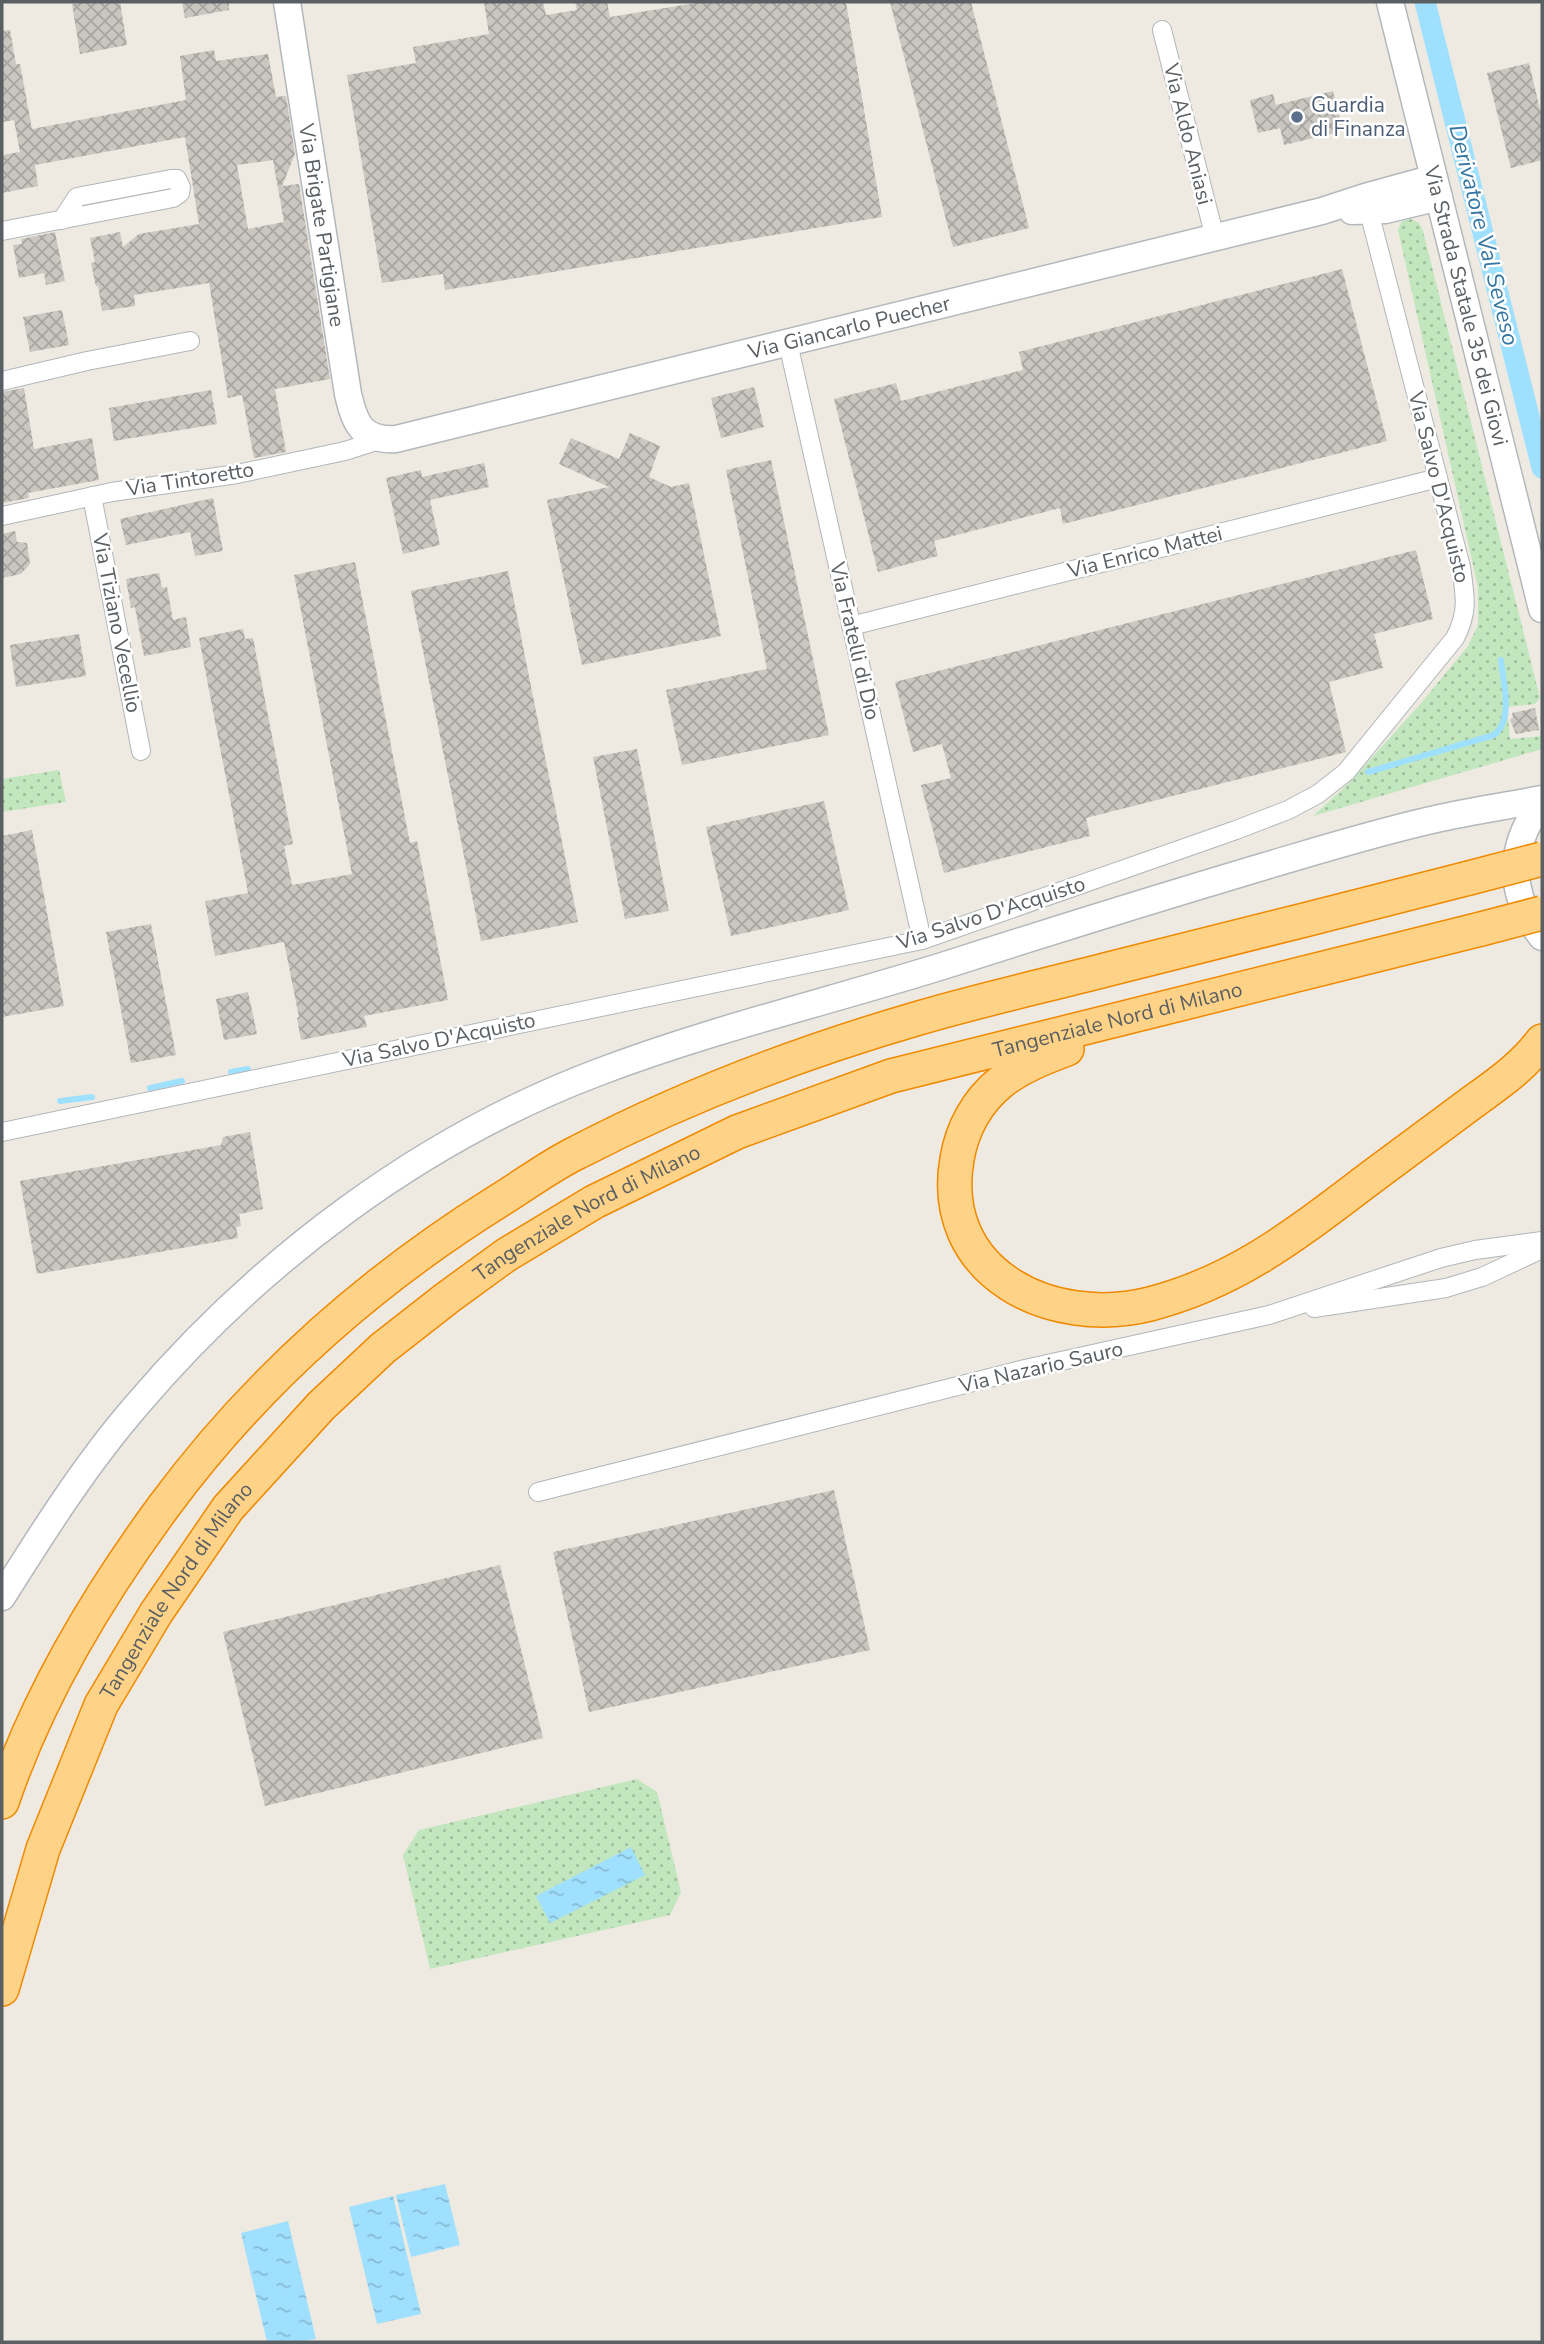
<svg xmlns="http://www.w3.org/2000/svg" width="1544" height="2344" font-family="'Nunito Sans',sans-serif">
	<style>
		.grass { fill: url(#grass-dots) }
		.water { fill: url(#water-ripples) }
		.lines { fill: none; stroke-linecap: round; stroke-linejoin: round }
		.stream { stroke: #a0e0ff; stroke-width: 6 }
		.canal { stroke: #a0e0ff; stroke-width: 21 }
		.building { fill: url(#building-cross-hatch); fill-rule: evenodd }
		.street-casing { stroke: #b2b6ba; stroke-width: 20 }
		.secondary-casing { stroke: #b3b8bd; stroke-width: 29 }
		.highway-casing { stroke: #ef8900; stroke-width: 36 }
		.street { stroke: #fff; stroke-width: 18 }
		.secondary { stroke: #fff; stroke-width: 26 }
		.highway { stroke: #ffd387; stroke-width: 33 }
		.highway-bridge-casing { stroke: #ef8900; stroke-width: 36; stroke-linecap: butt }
		.highway-bridge { stroke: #ffd387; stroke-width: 33 }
		.service-dot { fill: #5c6f8a; stroke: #fff; stroke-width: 2.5 }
		.labels { text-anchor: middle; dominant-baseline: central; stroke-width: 5; stroke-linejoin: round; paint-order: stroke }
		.service-label { font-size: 21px; fill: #4e5e75; stroke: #fff; text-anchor: start }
		.street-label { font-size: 21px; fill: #5a5f63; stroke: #fff }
		.water-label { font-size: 23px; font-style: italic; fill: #3677a2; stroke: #fff }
	</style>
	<defs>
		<pattern id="grass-dots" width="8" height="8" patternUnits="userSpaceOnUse" patternTransform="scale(1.75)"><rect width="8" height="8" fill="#c2e6bd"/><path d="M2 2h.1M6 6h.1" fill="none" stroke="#a1be9d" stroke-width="1.8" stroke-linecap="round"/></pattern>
		<pattern id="water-ripples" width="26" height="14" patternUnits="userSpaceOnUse" patternTransform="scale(1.75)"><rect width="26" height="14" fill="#a0e0ff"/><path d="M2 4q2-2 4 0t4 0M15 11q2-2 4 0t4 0" fill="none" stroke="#85b9d2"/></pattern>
		<pattern id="building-cross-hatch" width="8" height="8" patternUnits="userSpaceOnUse" patternTransform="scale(1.75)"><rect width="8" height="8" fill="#cac7c1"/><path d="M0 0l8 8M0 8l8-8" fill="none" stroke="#a7a5a0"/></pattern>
	</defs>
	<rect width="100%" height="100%" fill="#eeeae2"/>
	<g class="grass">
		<polygon points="1411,219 1419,223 1423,231 1540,698 1535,704 1507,707 1510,739 1542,736 1542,749 1313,816 1348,784 1422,702 1468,646 1478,625 1478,587 1398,230 1402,221"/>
		<polygon points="59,770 66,802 2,812 2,779"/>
		<polygon points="637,1779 657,1792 681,1892 670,1915 430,1969 403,1855 419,1830"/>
	</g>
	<g class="water">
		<polygon points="631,1847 645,1875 550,1923 536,1896"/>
		<polygon points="445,2184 460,2245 411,2257 396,2195"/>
		<polygon points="393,2196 421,2314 377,2324 349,2207"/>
		<polygon points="288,2221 316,2339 301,2342 267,2342 241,2233"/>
	</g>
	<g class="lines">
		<g class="stream">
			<path d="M1368 772 1494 735C1514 720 1503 682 1501 660"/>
			<polyline points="231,1072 248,1069"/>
			<polyline points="150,1088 182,1081"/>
			<polyline points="60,1101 92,1097"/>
		</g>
		<polyline class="canal" points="1425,2 1542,468"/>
	</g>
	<g class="building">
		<polygon points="84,2 120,2 127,45 80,54 72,4"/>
		<polygon points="182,2 229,2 229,10 185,18"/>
		<polygon points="484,2 543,2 546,15 577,10 575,2 607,2 610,17 702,2 846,2 882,217 445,290 443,274 382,283 347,75 416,63 413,47 489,34"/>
		<polygon points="890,2 971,2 1029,228 953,247"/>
		<path d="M10 30 16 64H20L32 129 186 100 180 56 214 50 216 61 268 54 276 97 286 96 295 154 282 186 299 184 330 379 275 389 286 452 254 458 242 395 228 398 209 283 134 295 135 306 102 311 98 285 96 287 91 263 95 262 90 238 120 232 123 247 139 234 199 224 185 137 35 165 38 186 2 193V155L20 152 14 120 2 122V31ZM273 160 284 222 248 229 237 165Z"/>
		<polygon points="1529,63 1542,118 1542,160 1511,168 1487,73"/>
		<polygon points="1333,91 1343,131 1284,145 1280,128 1258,133 1250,100 1273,94 1276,105"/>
		<polygon points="55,232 65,281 46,285 44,273 19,278 13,245 22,244 21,239"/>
		<polygon points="1342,269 1387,441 1063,524 1060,508 934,541 938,556 878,572 834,399 896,383 901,401 1023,370 1019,352"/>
		<polygon points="62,310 69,345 30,352 23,317"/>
		<polygon points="754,387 764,427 721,438 711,398"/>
		<polygon points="24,388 34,449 92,438 99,480 28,493 29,498 2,503 2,392"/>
		<polygon points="211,390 217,424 114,441 109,408"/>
		<polygon points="630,433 660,446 649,477 671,487 689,483 721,636 582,665 547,500 609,487 559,464 571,438 619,459"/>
		<polygon points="771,460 829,735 682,765 666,690 767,669 726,470"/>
		<polygon points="484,463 489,487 430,500 440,545 403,554 386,478 421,470 422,477"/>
		<polygon points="213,498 223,551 195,556 190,532 126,545 120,519"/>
		<polygon points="15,531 17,542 27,543 30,564 21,574 2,578 2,534"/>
		<polygon points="1416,550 1433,619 1374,634 1383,668 1329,682 1346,752 1086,818 1090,836 944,873 921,785 951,778 942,744 913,752 895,682"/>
		<polygon points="355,562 410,843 417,841 448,1000 364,1016 367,1027 301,1040 297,1018 299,1017 284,942 215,956 205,901 248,893 199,638 243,629 245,639 253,638 293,844 284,846 292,885 352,874 294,575"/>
		<polygon points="508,571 578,922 481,941 411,591"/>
		<polygon points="159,573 162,588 167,587 173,620 186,617 191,647 144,656 135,607 131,608 126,579"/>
		<polygon points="79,634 86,676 16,687 10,645"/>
		<polygon points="1535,708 1539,730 1516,734 1510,720 1513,717 1512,713"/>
		<polygon points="637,749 669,911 625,919 593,757"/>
		<polygon points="824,801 849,910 731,936 706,827"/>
		<polygon points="32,830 64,1006 2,1017 2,836"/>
		<polygon points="151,924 176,1055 131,1063 106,932"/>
		<polygon points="248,992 257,1034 224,1040 216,999"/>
		<polygon points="250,1132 263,1209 239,1214 241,1226 236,1227 238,1238 37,1274 20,1181 221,1145 223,1137"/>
		<polygon points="834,1490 870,1650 589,1712 553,1552"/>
		<polygon points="500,1565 543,1738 265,1806 223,1632"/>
	</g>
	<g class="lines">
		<g class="street-casing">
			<g id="street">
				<polyline points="1162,30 1215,238"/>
				<polyline points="2,231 173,198 180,193 181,187 177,179 171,179 77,197 62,220"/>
				<polyline points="788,343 922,940"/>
				<polyline points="2,381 87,361 190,341"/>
				<polyline points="92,496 141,751"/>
				<polyline points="2,516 112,492 237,474 345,451 370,443 376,439"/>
				<polyline points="851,626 1438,478"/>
				<path d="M2 1132 922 940 1236 830 1288 810 1318 794 1346 772 1455 638C1469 611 1465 596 1461 567L1366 200"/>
				<polyline points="1314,1308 1446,1288 1482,1277 1542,1249"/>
				<polyline points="538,1492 1025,1369 1269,1315 1441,1258 1475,1250 1542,1241"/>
			</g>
		</g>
		<g class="secondary-casing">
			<g id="secondary">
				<path id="s1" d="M287 2 348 394C355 424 362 441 396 439L1322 211 1365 197 1434 178"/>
				<path id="s2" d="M1390 2 1542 609"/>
				<polyline points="1352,211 1385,210 1439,197"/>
				<path d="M1542 802C1508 846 1507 893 1542 937"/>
				<path d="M2 1597C43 1532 85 1465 136 1406 259 1261 421 1139 599 1072 715 1028 835 1000 952 963 1055 930 1158 898 1262 867 1320 850 1377 832 1436 819 1471 811 1507 806 1542 799"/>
			</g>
		</g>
		<g class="highway-casing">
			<g id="highway">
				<path d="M1067 1049C1043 1058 1020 1067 1001 1082 977 1101 962 1129 957 1159 937 1273 1051 1329 1150 1304 1242 1280 1302 1229 1377 1173 1408 1150 1439 1127 1470 1104 1496 1085 1523 1067 1542 1041"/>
				<path d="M2 1802C38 1695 97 1597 164 1506 255 1383 370 1281 500 1200 526 1184 551 1165 578 1152 686 1096 802 1052 919 1018 980 1000 1043 986 1105 970 1226 940 1348 909 1469 878"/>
				<path id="s3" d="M2 1989 43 1849 95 1720 101 1705 156 1613 228 1508 321 1406 383 1348 447 1298 506 1255 594 1202 737 1132 891 1076 1481 929"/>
			</g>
		</g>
		<use href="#street" class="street"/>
		<use href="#secondary" class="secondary"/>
		<use href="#highway" class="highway"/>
		<g class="highway-bridge-casing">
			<g id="highway-bridge">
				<polyline points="1469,878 1542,859"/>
				<polyline points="1481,929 1542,913"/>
			</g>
		</g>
		<use href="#highway-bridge" class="highway-bridge"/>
	</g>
	<circle class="service-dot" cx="1297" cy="117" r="7"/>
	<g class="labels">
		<g class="service-label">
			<text x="1311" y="105">Guardia<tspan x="1311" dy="24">di Finanza</tspan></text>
		</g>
		<g class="street-label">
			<text transform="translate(1188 134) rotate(76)">Via Aldo Aniasi</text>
			<text stroke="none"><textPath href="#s1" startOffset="226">Via Brigate Partigiane</textPath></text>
			<text stroke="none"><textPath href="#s2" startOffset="313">Via Strada Statale 35 dei Giovi</textPath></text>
			<text stroke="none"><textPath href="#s1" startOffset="938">Via Giancarlo Puecher</textPath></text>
			<text transform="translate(190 479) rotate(-9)">Via Tintoretto</text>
			<text transform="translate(1439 487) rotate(76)">Via Salvo D'Acquisto</text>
			<text transform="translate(1145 552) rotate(-14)">Via Enrico Mattei</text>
			<text transform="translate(117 623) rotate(79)">Via Tiziano Vecellio</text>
			<text transform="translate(855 641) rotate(77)">Via Fratelli di Dio</text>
			<text transform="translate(991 913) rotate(-18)">Via Salvo D'Acquisto</text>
			<text stroke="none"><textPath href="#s3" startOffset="1572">Tangenziale Nord di Milano</textPath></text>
			<text transform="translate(439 1040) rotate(-12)">Via Salvo D'Acquisto</text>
			<text stroke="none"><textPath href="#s3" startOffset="1004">Tangenziale Nord di Milano</textPath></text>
			<text transform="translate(1041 1367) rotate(-13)">Via Nazario Sauro</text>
			<text stroke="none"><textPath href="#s3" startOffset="438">Tangenziale Nord di Milano</textPath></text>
		</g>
		<g class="water-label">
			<text transform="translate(1484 235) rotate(76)">Derivatore Val Seveso</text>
		</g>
	</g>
	<rect width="1544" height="2344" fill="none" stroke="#5a5f63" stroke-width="7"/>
</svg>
